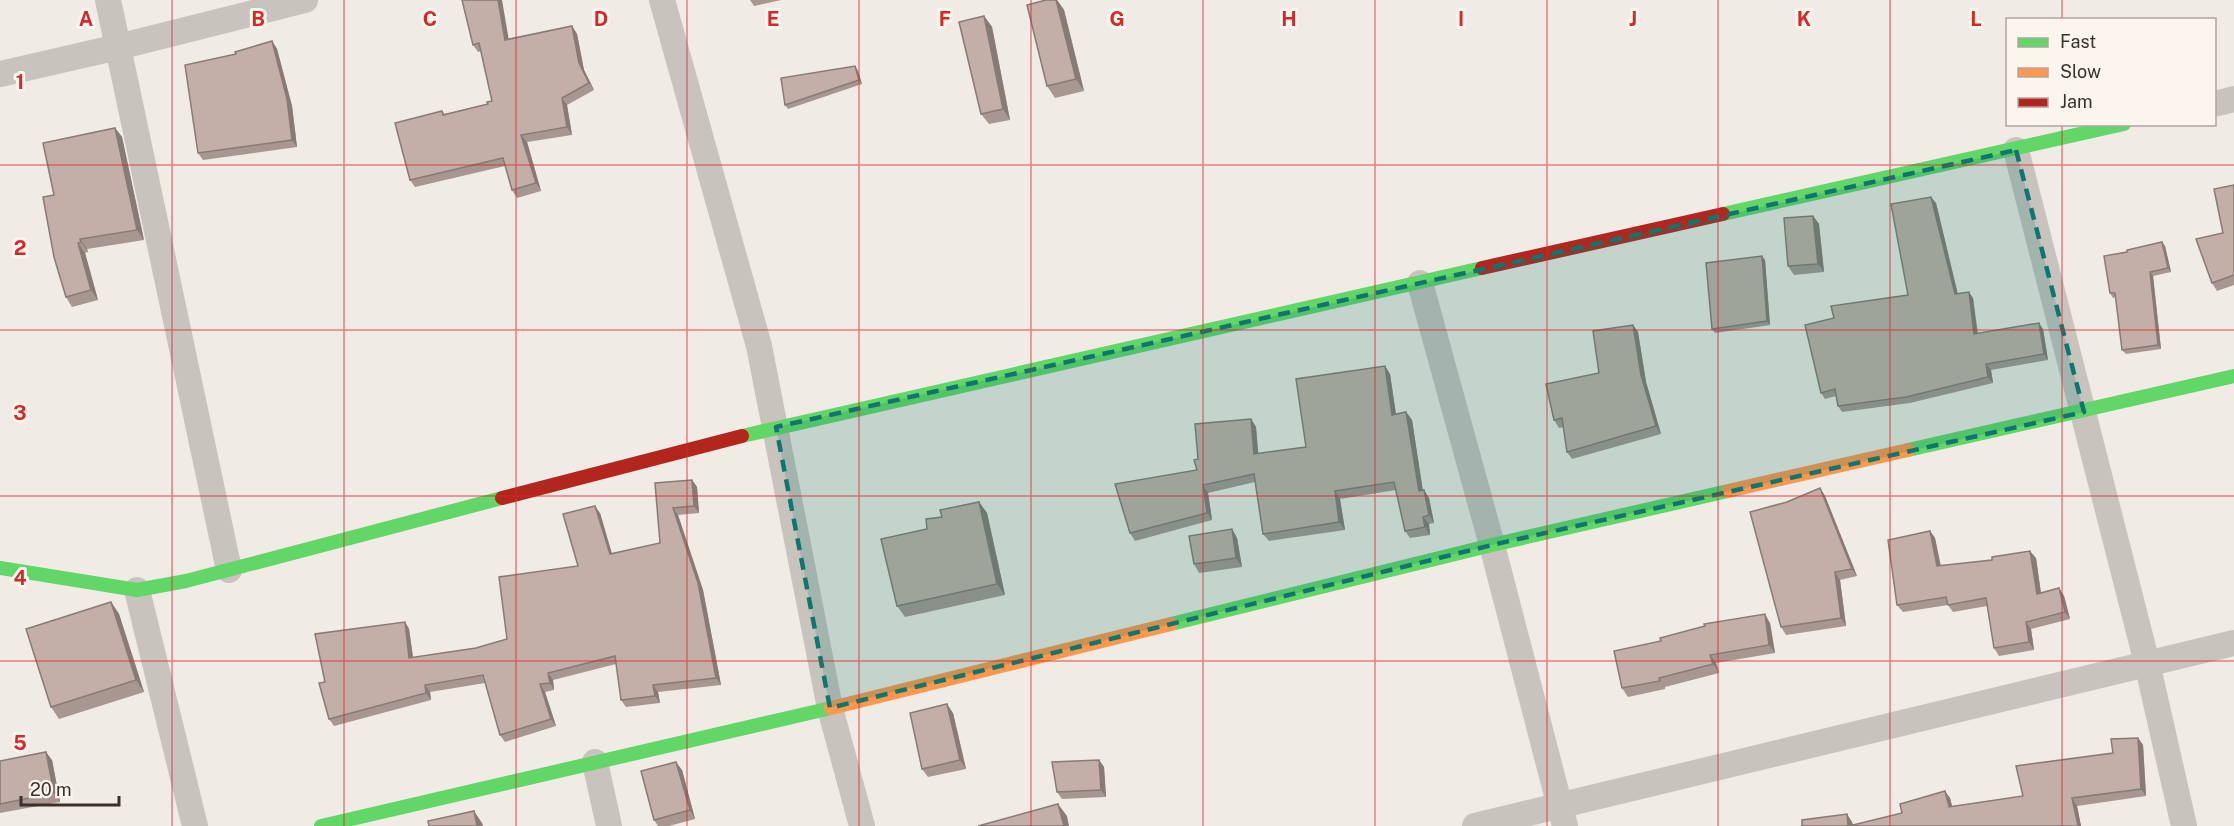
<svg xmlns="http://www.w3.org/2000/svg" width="2234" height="826" font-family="'Public Sans',sans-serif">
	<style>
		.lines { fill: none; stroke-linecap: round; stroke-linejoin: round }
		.street { stroke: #c9c3be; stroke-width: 26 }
		.fast { stroke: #63d668; stroke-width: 14 }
		.slow { stroke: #ff974d; stroke-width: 14 }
		.jam { stroke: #b3261e; stroke-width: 14 }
		.wall { fill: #a89690 }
		.shaded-wall { fill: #887a75 }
		.building { fill: #c3afa7; stroke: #887a75; stroke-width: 1.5 }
		.marked { fill: #0f766e; fill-opacity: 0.2; stroke: #0f766e; stroke-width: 4.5; stroke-dasharray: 12 8; stroke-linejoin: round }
		.grid { fill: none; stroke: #d62828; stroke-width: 1.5; stroke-opacity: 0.55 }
		.grid-label { font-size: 20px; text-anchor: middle; font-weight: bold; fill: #d62828; stroke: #fbf5ee; stroke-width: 6; stroke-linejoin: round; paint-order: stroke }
	</style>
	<rect width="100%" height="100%" fill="#f0ebe5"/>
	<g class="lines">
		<g class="street">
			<polyline points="108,0 229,570"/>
			<polyline points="662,0 759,346 830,708 862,826"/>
			<polyline points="0,74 118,47 305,0"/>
			<polyline points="2214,104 2234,99"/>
			<polyline points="2016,150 2147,663 2184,826"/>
			<polyline points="1420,283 1492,545 1565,826"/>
			<polyline points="137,590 195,826"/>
			<polyline points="595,762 609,826"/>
			<polyline points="1475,826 2234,643"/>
		</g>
		<g class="fast">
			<polyline points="1723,214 2124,124"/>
			<polyline points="742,436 1482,268"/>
			<polyline points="1908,450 2234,376"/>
			<polyline points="0,568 137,590 186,581 502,498"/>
			<polyline points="1171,624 1492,545 1728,491"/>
			<polyline points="321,826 831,708"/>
		</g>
		<g class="slow">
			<polyline points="1728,491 1908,450"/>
			<polyline points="831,708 1171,624"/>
		</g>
		<g class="jam">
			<polyline points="1482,268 1723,214"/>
			<polyline points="502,498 742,436"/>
		</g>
	</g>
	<g class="wall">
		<polygon points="462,0 509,39 572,26 577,34 584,70 594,90 567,105 572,135 527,142 541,191 517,198 512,190 505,166 415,187 410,180 442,111 445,114 488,104 492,101 481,51 478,52 473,45"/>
		<polygon points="750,0 781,0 754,6"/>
		<polygon points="1046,0 1057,0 1064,10 1084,91 1055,98 1047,86"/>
		<polygon points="984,16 992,27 1010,120 989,124 981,114"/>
		<polygon points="272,41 277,49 292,106 297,147 203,160 198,153 236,54"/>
		<polygon points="855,66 858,71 862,84 788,109 785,105"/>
		<polygon points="115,128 122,137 144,240 87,249 88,252 85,253 98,300 72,307 66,297 54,195"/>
		<polygon points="2234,185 2234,285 2217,291 2212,283"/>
		<polygon points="1936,203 1958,294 1973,298 1978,333 2043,329 2048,360 1991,370 1993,383 1910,403 1842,412 1838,406 1836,396 1825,399 1821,393 1834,318 1908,295"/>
		<polygon points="1813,216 1819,224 1824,272 1794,275 1788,266"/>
		<polygon points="2165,246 2171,272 2153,276 2161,349 2126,354 2122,350 2116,297 2113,298 2110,293"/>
		<polygon points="1765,260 1770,325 1715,333 1712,329"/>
		<polygon points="1633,325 1638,332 1646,382 1661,434 1572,459 1567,452 1564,427 1559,428 1554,420 1599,373"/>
		<polygon points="1385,366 1390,374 1396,414 1406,412 1412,420 1423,491 1429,498 1434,523 1429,524 1430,535 1410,538 1405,531 1396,490 1340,499 1345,530 1269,541 1263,534 1255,482 1208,493 1212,520 1135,541 1130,533 1197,470 1198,459 1251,419 1256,427 1258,454 1306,447"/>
		<polygon points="692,480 697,487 699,513 678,515 703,590 721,685 658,692 660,703 626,707 621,700 616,664 553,680 554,690 545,692 556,726 505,742 500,735 485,683 430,692 431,700 334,726 329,719 325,682 405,622 409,629 413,657 476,648 507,639 578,566 600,513 612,554 660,543 655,483"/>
		<polygon points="1820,488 1825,496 1857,576 1840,580 1846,626 1786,635 1781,627 1787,502"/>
		<polygon points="979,502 987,513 1005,595 905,617 897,606 942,517"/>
		<polygon points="1232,529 1237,538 1242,567 1199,573 1194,564"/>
		<polygon points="1930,531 1935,538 1941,566 2036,558 2041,593 2059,588 2064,596 2070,619 2031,629 2034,650 1999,656 1994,648 1987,606 1953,612 1948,605 1903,612 1897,605"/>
		<polygon points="111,602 119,614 144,692 59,719 51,707"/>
		<polygon points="1770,623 1775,653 1716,663 1719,673 1665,687 1665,689 1628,697 1622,688"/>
		<polygon points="953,713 966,769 928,777 922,769"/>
		<polygon points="2138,738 2143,745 2146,796 2077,806 2081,826 1802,826 1852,822 1853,825 1902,813 1950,798 1952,806 2023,796 2113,753"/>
		<polygon points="52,760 60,802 0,813 0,761"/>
		<polygon points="1099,760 1104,767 1106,797 1062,799 1057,792"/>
		<polygon points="682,770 695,819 669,826 658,826 654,820"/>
	</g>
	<g class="shaded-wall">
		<polygon points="498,0 502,0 510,47 505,40"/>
		<polygon points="1056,0 1057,0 1064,10 1084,91 1076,79"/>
		<polygon points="984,16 992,27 1010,120 1003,109"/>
		<polygon points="572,26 577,34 584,70 594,90 589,83 579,63"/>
		<polygon points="272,41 277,49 292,106 297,147 292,140"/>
		<polygon points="855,66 858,71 862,84 859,80"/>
		<polygon points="562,98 567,105 572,135 567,127"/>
		<polygon points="115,128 122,137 144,240 137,230"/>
		<polygon points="521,135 527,142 541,191 536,183"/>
		<polygon points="1931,197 1936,203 1959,300 1955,294"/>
		<polygon points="1813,216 1819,224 1824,272 1818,264"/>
		<polygon points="80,239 87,249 88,252 81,242"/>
		<polygon points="2162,242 2165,246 2171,272 2168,268"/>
		<polygon points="78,243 85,253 98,300 91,290"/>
		<polygon points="1762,256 1765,260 1770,325 1767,321"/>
		<polygon points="2150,272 2153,276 2161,349 2158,345"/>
		<polygon points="1969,292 1973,298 1978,340 1974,334"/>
		<polygon points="2039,323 2043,329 2048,360 2044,354"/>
		<polygon points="1633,325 1638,332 1646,382 1661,434 1656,426 1641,375"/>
		<polygon points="1986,364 1991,370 1993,383 1988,377"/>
		<polygon points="1385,366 1390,374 1397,422 1392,415"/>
		<polygon points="1406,412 1412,420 1424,499 1419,491"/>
		<polygon points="1251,419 1256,427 1259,462 1254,454"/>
		<polygon points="692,480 697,487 699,513 694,506"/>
		<polygon points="1203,485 1208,493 1212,520 1207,513"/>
		<polygon points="1820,488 1825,496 1857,576 1852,569"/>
		<polygon points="1424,490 1429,498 1434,523 1429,515"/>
		<polygon points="1335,491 1340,499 1345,530 1339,522"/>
		<polygon points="979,502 987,513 1005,595 997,584"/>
		<polygon points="595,506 600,513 614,561 610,554"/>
		<polygon points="673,508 678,515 703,590 721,685 716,678"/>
		<polygon points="1423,517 1429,524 1430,535 1425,527"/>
		<polygon points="1232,529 1237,538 1242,567 1236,558"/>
		<polygon points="1930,531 1935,538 1942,574 1937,566"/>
		<polygon points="2030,551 2036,558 2042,601 2037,594"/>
		<polygon points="1835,572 1840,580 1846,626 1841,618"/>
		<polygon points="2059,588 2064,596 2070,619 2065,612"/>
		<polygon points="111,602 119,614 144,692 136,680"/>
		<polygon points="1765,614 1770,623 1775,653 1769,645"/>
		<polygon points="405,622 409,629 414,665 409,658"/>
		<polygon points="2026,622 2031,629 2034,650 2029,642"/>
		<polygon points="1710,655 1716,663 1719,673 1713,664"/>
		<polygon points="548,673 553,680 554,690 550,683"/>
		<polygon points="540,684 545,692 556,726 551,719"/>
		<polygon points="425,685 430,692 431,700 426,693"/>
		<polygon points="653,685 658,692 660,703 655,696"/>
		<polygon points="947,704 953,713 966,769 960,760"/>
		<polygon points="2138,738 2143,745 2146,796 2141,789"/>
		<polygon points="46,752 52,760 60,802 54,793"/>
		<polygon points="1099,760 1104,767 1106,797 1101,790"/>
		<polygon points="676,762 682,770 695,819 690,810"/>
		<polygon points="1945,791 1950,798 1954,814 1949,807"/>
		<polygon points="2072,798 2077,806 2081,826 2078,826"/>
		<polygon points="1058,804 1067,816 1069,826 1064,826"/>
		<polygon points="474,811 482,823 483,826 477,826"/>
		<polygon points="1847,814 1852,822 1853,826 1848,826"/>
	</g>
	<g class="building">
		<polygon points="462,0 498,0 505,40 572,26 579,63 589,83 562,98 567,127 521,135 536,183 512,190 503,158 410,180 395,123 442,111 443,115 488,104 487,102 492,101 479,43 473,45"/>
		<polygon points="1046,0 1056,0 1076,79 1047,86 1027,5"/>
		<polygon points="984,16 1003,109 981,114 959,22"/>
		<polygon points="272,41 287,99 292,140 198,153 185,65 236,54 235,52"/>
		<polygon points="855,66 859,80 785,105 781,78"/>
		<polygon points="115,128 137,230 80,239 81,242 78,243 91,290 66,297 54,257 43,197 54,195 43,143"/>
		<polygon points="2234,185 2234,275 2212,283 2196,239 2223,233 2214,189"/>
		<polygon points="1931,197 1955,294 1969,292 1974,334 2039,323 2044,354 1986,364 1988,377 1906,397 1838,406 1835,389 1821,393 1805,325 1834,318 1831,306 1908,295 1891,204"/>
		<polygon points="1813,216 1818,264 1788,266 1784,218"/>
		<polygon points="2162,242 2168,268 2150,272 2158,345 2122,350 2115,293 2110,293 2104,256 2127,252 2127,250"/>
		<polygon points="1762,256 1767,321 1712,329 1706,263"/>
		<polygon points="1633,325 1641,375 1656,426 1567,452 1562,418 1554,420 1546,384 1599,373 1593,331"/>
		<polygon points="1385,366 1392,415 1406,412 1419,491 1424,490 1429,515 1423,517 1425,527 1405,531 1394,482 1335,491 1339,522 1263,534 1254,474 1203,485 1207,513 1130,533 1115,484 1197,470 1194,460 1198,459 1195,424 1251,419 1254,454 1306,447 1296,379"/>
		<polygon points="692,480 694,506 673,508 698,583 716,678 653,685 655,696 621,700 615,656 548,673 550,683 540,684 551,719 500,735 483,675 425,685 426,693 329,719 319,683 325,682 315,634 405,622 409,658 476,648 507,639 499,577 578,566 563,514 595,506 610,554 660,543 655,483"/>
		<polygon points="1820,488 1852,569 1835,572 1841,618 1781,627 1750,512 1787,502"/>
		<polygon points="979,502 997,584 897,606 881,539 927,529 926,519 942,517 940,510"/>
		<polygon points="1232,529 1236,558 1194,564 1189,536"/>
		<polygon points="1930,531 1937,566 1992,560 1992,557 2030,551 2037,594 2059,588 2065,612 2026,622 2029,642 1994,648 1986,598 1948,605 1946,597 1897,605 1888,540"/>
		<polygon points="111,602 136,680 51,707 26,629"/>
		<polygon points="1765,614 1769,645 1710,655 1713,664 1659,678 1660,681 1622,688 1614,651 1661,641 1660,638 1705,626 1704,624"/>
		<polygon points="947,704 960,760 922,769 910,713"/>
		<polygon points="2138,738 2141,789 2072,798 2078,826 1849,826 1902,813 1900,804 1945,791 1949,807 2023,796 2016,766 2113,753 2111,739"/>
		<polygon points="46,752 54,793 0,804 0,761"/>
		<polygon points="1099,760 1101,790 1057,792 1052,762"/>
		<polygon points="676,762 690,810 654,820 641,771"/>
		<polygon points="1058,804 1064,826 978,826"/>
		<polygon points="474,811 477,826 429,826 428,821"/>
		<polygon points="1847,814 1848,826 1802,826 1802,820"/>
	</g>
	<path class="marked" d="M2016 150 2084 412 1492 545 830 708 776 427Z"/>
	<path class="grid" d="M172 0V826M344 0V826M516 0V826M687 0V826M859 0V826M1031 0V826M1203 0V826M1375 0V826M1547 0V826M1718 0V826M1890 0V826M2062 0V20M2062 124V826M0 165H2234M0 330H2234M0 496H2234M0 661H2234"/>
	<g class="grid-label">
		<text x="86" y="26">A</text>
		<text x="258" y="26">B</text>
		<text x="430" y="26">C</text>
		<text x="601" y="26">D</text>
		<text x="773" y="26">E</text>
		<text x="945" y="26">F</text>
		<text x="1117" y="26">G</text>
		<text x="1289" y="26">H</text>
		<text x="1461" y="26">I</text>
		<text x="1633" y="26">J</text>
		<text x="1804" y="26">K</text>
		<text x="1976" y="26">L</text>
		<text x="20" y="89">1</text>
		<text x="20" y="255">2</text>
		<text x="20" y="420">3</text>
		<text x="20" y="585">4</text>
		<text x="20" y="750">5</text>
	</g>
	<rect x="2006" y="18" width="210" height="108" fill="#fbf5ee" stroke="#aea6a0" stroke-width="1.5"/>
	<rect x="2018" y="38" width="30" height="9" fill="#63d668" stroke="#aea6a0" stroke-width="1.5"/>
	<text x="2060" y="48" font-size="18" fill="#3b302b">Fast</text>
	<rect x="2018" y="68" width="30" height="9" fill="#ff974d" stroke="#aea6a0" stroke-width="1.5"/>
	<text x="2060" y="78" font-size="18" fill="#3b302b">Slow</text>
	<rect x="2018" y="98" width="30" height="9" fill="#b3261e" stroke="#aea6a0" stroke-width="1.5"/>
	<text x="2060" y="108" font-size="18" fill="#3b302b">Jam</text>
	<path d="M21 796v9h98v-9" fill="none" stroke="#3b302b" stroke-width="3"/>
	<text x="30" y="796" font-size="18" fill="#3b302b" stroke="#fbf5ee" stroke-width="4.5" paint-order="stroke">20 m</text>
</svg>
